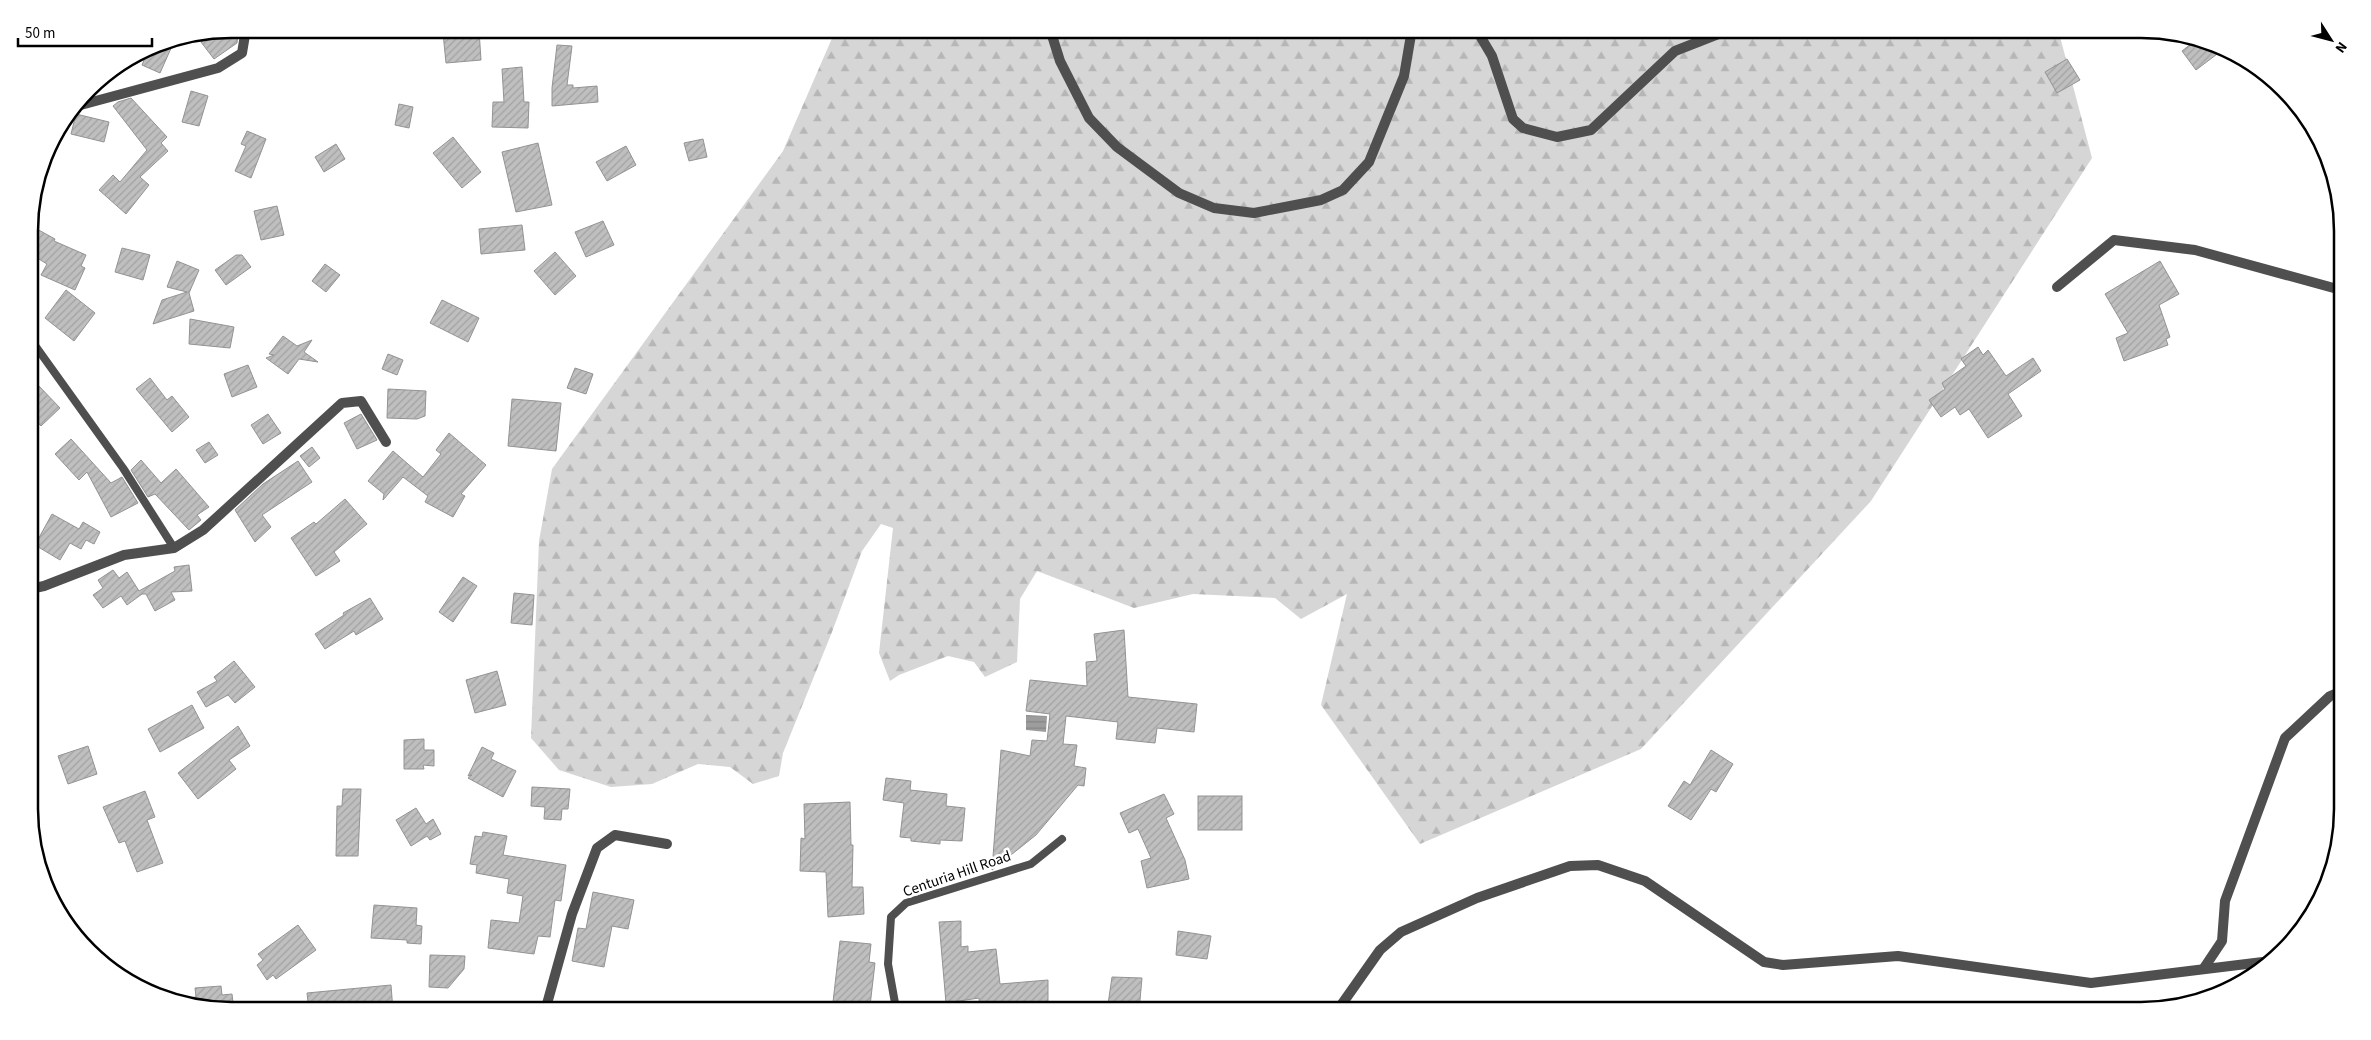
<svg xmlns="http://www.w3.org/2000/svg" width="2371" height="1040" font-family="'Source Sans 3',sans-serif">
	<style>
		.forest { fill: url(#forest-firs) }
		.water { fill: url(#water-rules) }
		.building { fill: url(#building-hatch); stroke: #939393 }
		.lines { fill: none; stroke-linecap: round; stroke-linejoin: round }
		.service { stroke: #4f4f4f; stroke-width: 8 }
		.minor { stroke: #4f4f4f; stroke-width: 10 }
		.labels { text-anchor: middle; dominant-baseline: central; stroke-width: 5; stroke-linejoin: round; paint-order: stroke }
		.street-label { font-size: 15px; fill: #000; stroke: #fff }
		.rim { fill: none; stroke: #000; stroke-width: 2.5 }
	</style>
	<defs>
		<pattern id="forest-firs" width="22" height="20" patternUnits="userSpaceOnUse" patternTransform="scale(1.25)"><rect width="22" height="20" fill="#d6d6d6"/><path d="M5 1l3.5 6h-7zM16 11l3.5 6h-7z" fill="#b6b6b6"/></pattern>
		<pattern id="water-rules" width="6" height="5" patternUnits="userSpaceOnUse" patternTransform="scale(1.25)"><rect width="6" height="5" fill="#9d9d9d"/><path d="M0 2.5h6" fill="none" stroke="#858585"/></pattern>
		<pattern id="building-hatch" width="6" height="6" patternUnits="userSpaceOnUse" patternTransform="scale(1.25)"><rect width="6" height="6" fill="#bfbfbf"/><path d="M-1 1l2-2M0 6l6-6M5 7l2-2" fill="none" stroke="#a2a2a2"/></pattern>
	</defs>
	<rect width="100%" height="100%" fill="#fff"/>
	<polygon class="forest" points="836,29 2058,29 2092,158 1871,501 1641,749 1420,844 1321,705 1347,594 1301,619 1275,598 1193,594 1134,608 1037,571 1020,599 1017,662 985,677 974,662 948,656 899,675 890,681 879,653 893,528 881,524 862,551 832,632 783,753 779,776 753,784 730,767 698,764 652,784 611,787 559,770 531,738 539,541 552,469 783,151"/>
	<polygon class="water" points="1026,715 1047,716 1046,732 1026,730"/>
	<g class="building">
		<polygon points="236,29 238,32 237,43 214,59 201,42 216,32"/>
		<polygon points="479,30 481,60 446,63 443,33"/>
		<polygon points="2196,40 2217,44 2225,48 2196,70 2182,51"/>
		<polygon points="163,42 172,46 160,73 142,65 150,46"/>
		<polygon points="557,45 572,46 567,85 573,85 573,88 597,86 598,102 552,106 552,88"/>
		<polygon points="2067,59 2080,80 2057,93 2045,72"/>
		<polygon points="522,67 524,102 529,102 528,128 492,127 493,102 504,102 502,69"/>
		<polygon points="191,91 208,96 199,126 182,122"/>
		<polygon points="131,98 167,137 161,143 168,151 140,177 149,185 126,214 99,190 113,175 120,182 147,150 113,106 118,102"/>
		<polygon points="399,104 413,107 409,128 395,125"/>
		<polygon points="76,114 109,122 104,142 71,134"/>
		<polygon points="247,131 266,139 251,178 235,171 246,146 241,144"/>
		<polygon points="453,137 481,172 462,188 433,153"/>
		<polygon points="703,139 707,157 689,161 684,143"/>
		<polygon points="538,143 552,205 516,212 502,152"/>
		<polygon points="336,144 345,159 324,172 315,157"/>
		<polygon points="626,146 636,165 607,181 596,162"/>
		<polygon points="277,206 284,235 261,240 254,211"/>
		<polygon points="603,221 614,245 586,257 575,232"/>
		<polygon points="522,225 525,250 481,254 479,229"/>
		<polygon points="35,228 55,239 54,241 86,255 81,266 85,268 75,290 41,275 47,264 29,253 29,238"/>
		<polygon points="122,248 150,255 143,280 115,272"/>
		<polygon points="555,252 576,276 555,295 534,271"/>
		<polygon points="236,255 242,255 251,267 226,285 215,270"/>
		<polygon points="177,261 199,270 189,293 194,311 153,324 162,300 187,292 167,287"/>
		<polygon points="2160,261 2179,294 2159,305 2170,337 2166,339 2168,345 2124,361 2116,338 2128,333 2105,294"/>
		<polygon points="325,264 340,275 326,292 312,281"/>
		<polygon points="66,290 95,313 74,341 45,318"/>
		<polygon points="442,300 479,318 468,342 430,323"/>
		<polygon points="190,319 234,327 230,348 189,344"/>
		<polygon points="283,336 297,346 312,340 304,352 318,362 299,359 288,374 266,358 274,355 269,354"/>
		<polygon points="1978,347 1983,355 1988,350 2006,376 2033,358 2041,371 2008,394 2022,416 1988,438 1969,409 1960,415 1955,407 1941,417 1929,400 1945,389 1942,383 1966,366 1961,359"/>
		<polygon points="388,354 403,360 397,375 382,369"/>
		<polygon points="248,365 257,387 232,397 224,374"/>
		<polygon points="575,368 593,374 586,394 567,388"/>
		<polygon points="150,378 167,400 172,396 189,417 172,432 136,389"/>
		<polygon points="38,385 60,408 41,426 30,414 30,393"/>
		<polygon points="388,389 426,391 425,416 417,419 387,418"/>
		<polygon points="512,399 561,403 556,451 508,446"/>
		<polygon points="268,414 281,433 263,444 251,425"/>
		<polygon points="361,414 377,440 357,449 344,423"/>
		<polygon points="449,433 486,465 461,494 465,496 453,517 425,502 428,496 403,477 383,500 384,494 368,481 393,451 423,477 441,454 436,450"/>
		<polygon points="71,439 111,483 122,477 138,503 111,517 87,472 79,480 55,454"/>
		<polygon points="209,442 218,455 205,463 196,450"/>
		<polygon points="312,447 320,458 309,467 300,456"/>
		<polygon points="141,460 161,483 176,469 209,507 197,515 201,520 189,530 155,494 148,497 131,470"/>
		<polygon points="298,461 312,482 262,515 271,527 255,542 235,510 263,484"/>
		<polygon points="345,499 367,524 334,552 340,561 316,576 291,538 314,522 316,524"/>
		<polygon points="52,514 79,529 83,522 100,532 94,544 86,540 81,549 70,543 60,560 35,545"/>
		<polygon points="189,565 192,591 171,592 175,600 155,611 146,594 142,594 127,605 121,596 103,608 93,595 103,588 98,580 113,570 119,578 127,572 139,591 175,571 174,567"/>
		<polygon points="463,577 477,586 453,622 439,612"/>
		<polygon points="514,593 534,595 532,625 511,623"/>
		<polygon points="370,598 383,619 356,635 354,631 325,649 315,634 344,615 343,613"/>
		<polygon points="1124,630 1128,697 1197,704 1194,732 1157,728 1155,743 1116,739 1118,722 1066,716 1063,744 1077,745 1074,766 1086,768 1084,786 1078,785 1036,835 992,870 1001,750 1030,756 1032,740 1047,741 1050,714 1026,711 1030,680 1087,686 1086,662 1097,661 1094,634"/>
		<polygon points="234,661 255,687 235,703 228,695 206,707 197,692 217,681 214,677"/>
		<polygon points="497,671 506,705 475,713 466,680"/>
		<polygon points="192,705 204,728 160,752 148,729"/>
		<polygon points="238,726 250,746 229,760 236,769 198,799 178,773"/>
		<polygon points="424,739 424,750 434,750 434,766 423,765 424,769 404,769 404,740"/>
		<polygon points="88,746 97,774 68,784 58,756"/>
		<polygon points="482,747 494,753 491,759 516,771 503,797 468,778 472,775 468,776"/>
		<polygon points="1711,750 1733,764 1716,792 1711,789 1691,820 1668,806 1684,781 1690,785"/>
		<polygon points="886,778 911,781 910,790 947,794 946,806 965,808 962,841 940,840 940,844 911,841 911,838 900,837 904,803 883,800"/>
		<polygon points="532,787 570,789 568,809 562,809 561,820 544,819 545,807 531,806"/>
		<polygon points="343,789 361,789 358,856 336,856 337,806 342,806"/>
		<polygon points="145,791 155,817 147,820 163,863 137,872 125,841 119,843 103,807"/>
		<polygon points="1164,794 1174,814 1166,818 1185,860 1189,879 1147,888 1141,861 1151,858 1138,829 1129,833 1120,813"/>
		<rect x="1198" y="796" width="44" height="34"/>
		<polygon points="850,802 851,845 853,845 852,887 863,887 864,914 828,917 826,872 800,871 801,838 805,839 804,804"/>
		<polygon points="416,808 426,824 433,819 441,834 430,840 427,836 411,846 396,820"/>
		<polygon points="483,832 507,836 503,855 566,865 561,901 555,900 550,937 538,936 534,954 488,948 491,920 519,923 523,896 507,893 509,879 476,873 477,865 470,864 475,836 482,837"/>
		<polygon points="593,892 634,900 628,929 612,926 604,967 572,961 578,928 586,929"/>
		<polygon points="374,905 417,908 416,925 422,926 421,944 407,943 407,940 371,938"/>
		<polygon points="961,921 961,947 968,946 968,952 996,949 1000,984 1048,980 1048,1011 980,1011 979,998 946,1003 939,922"/>
		<polygon points="298,925 316,950 276,979 273,975 267,980 257,965 263,960 258,954"/>
		<polygon points="1178,931 1211,936 1207,959 1176,955"/>
		<polygon points="840,941 871,944 869,962 875,963 870,1006 833,1002"/>
		<polygon points="430,955 465,956 464,969 448,988 429,987"/>
		<polygon points="1112,977 1142,978 1139,1011 1107,1011"/>
		<polygon points="391,985 393,1011 309,1011 307,993"/>
		<polygon points="221,986 222,995 232,994 234,1011 186,1002 186,998 196,997 195,988"/>
	</g>
	<g class="lines">
		<g class="service">
			<polyline points="29,337 123,468 174,548"/>
			<polyline points="894,1011 895,1003 888,964 891,917 906,903 1031,864 1062,839"/>
		</g>
		<g class="minor">
			<polyline points="1050,29 1060,61 1089,118 1117,147 1179,193 1214,208 1254,213 1321,200 1343,190 1369,162 1404,76 1412,29"/>
			<polyline points="1476,29 1492,56 1513,119 1523,128 1557,137 1591,130 1675,51 1731,29"/>
			<polyline points="77,106 218,68 242,53 246,29"/>
			<polyline points="2057,287 2114,240 2195,250 2341,290"/>
			<polyline points="30,589 44,586 124,555 174,548 203,530 342,403 361,401 386,442"/>
			<polyline points="2204,968 2222,941 2225,901 2285,738 2330,696 2342,691"/>
			<polyline points="545,1011 572,914 597,848 615,835 667,844"/>
			<polyline points="1337,1011 1380,950 1401,932 1477,898 1570,866 1598,865 1645,881 1764,962 1783,965 1898,956 2091,983 2271,961"/>
		</g>
	</g>
	<g class="labels">
		<g class="street-label">
			<text transform="translate(957 874) rotate(-19)">Centuria Hill Road</text>
		</g>
	</g>
	<path d="M0 0H2371V1040H0ZM231 38H2141A193 193 0 0 1 2334 231V809A193 193 0 0 1 2141 1002H231A193 193 0 0 1 38 809V231A193 193 0 0 1 231 38Z" fill="#fff" fill-rule="evenodd"/>
	<path class="rim" d="M231 38H2141A193 193 0 0 1 2334 231V809A193 193 0 0 1 2141 1002H231A193 193 0 0 1 38 809V231A193 193 0 0 1 231 38Z"/>
	<g transform="translate(2331 40) rotate(126)" stroke="#ffffff" stroke-width="4" paint-order="stroke">
	<path d="M0-4L9 19L0 12L-9 19Z" fill="#000000"/>
	<text y="-8" font-size="14" font-weight="bold" text-anchor="middle" fill="#000000">N</text>
	</g>
	<path d="M18 38v8h134v-8" fill="none" stroke="#000000" stroke-width="2.5"/>
	<text x="25" y="38" font-size="15" fill="#000000" stroke="#ffffff" stroke-width="4" paint-order="stroke">50 m</text>
</svg>
